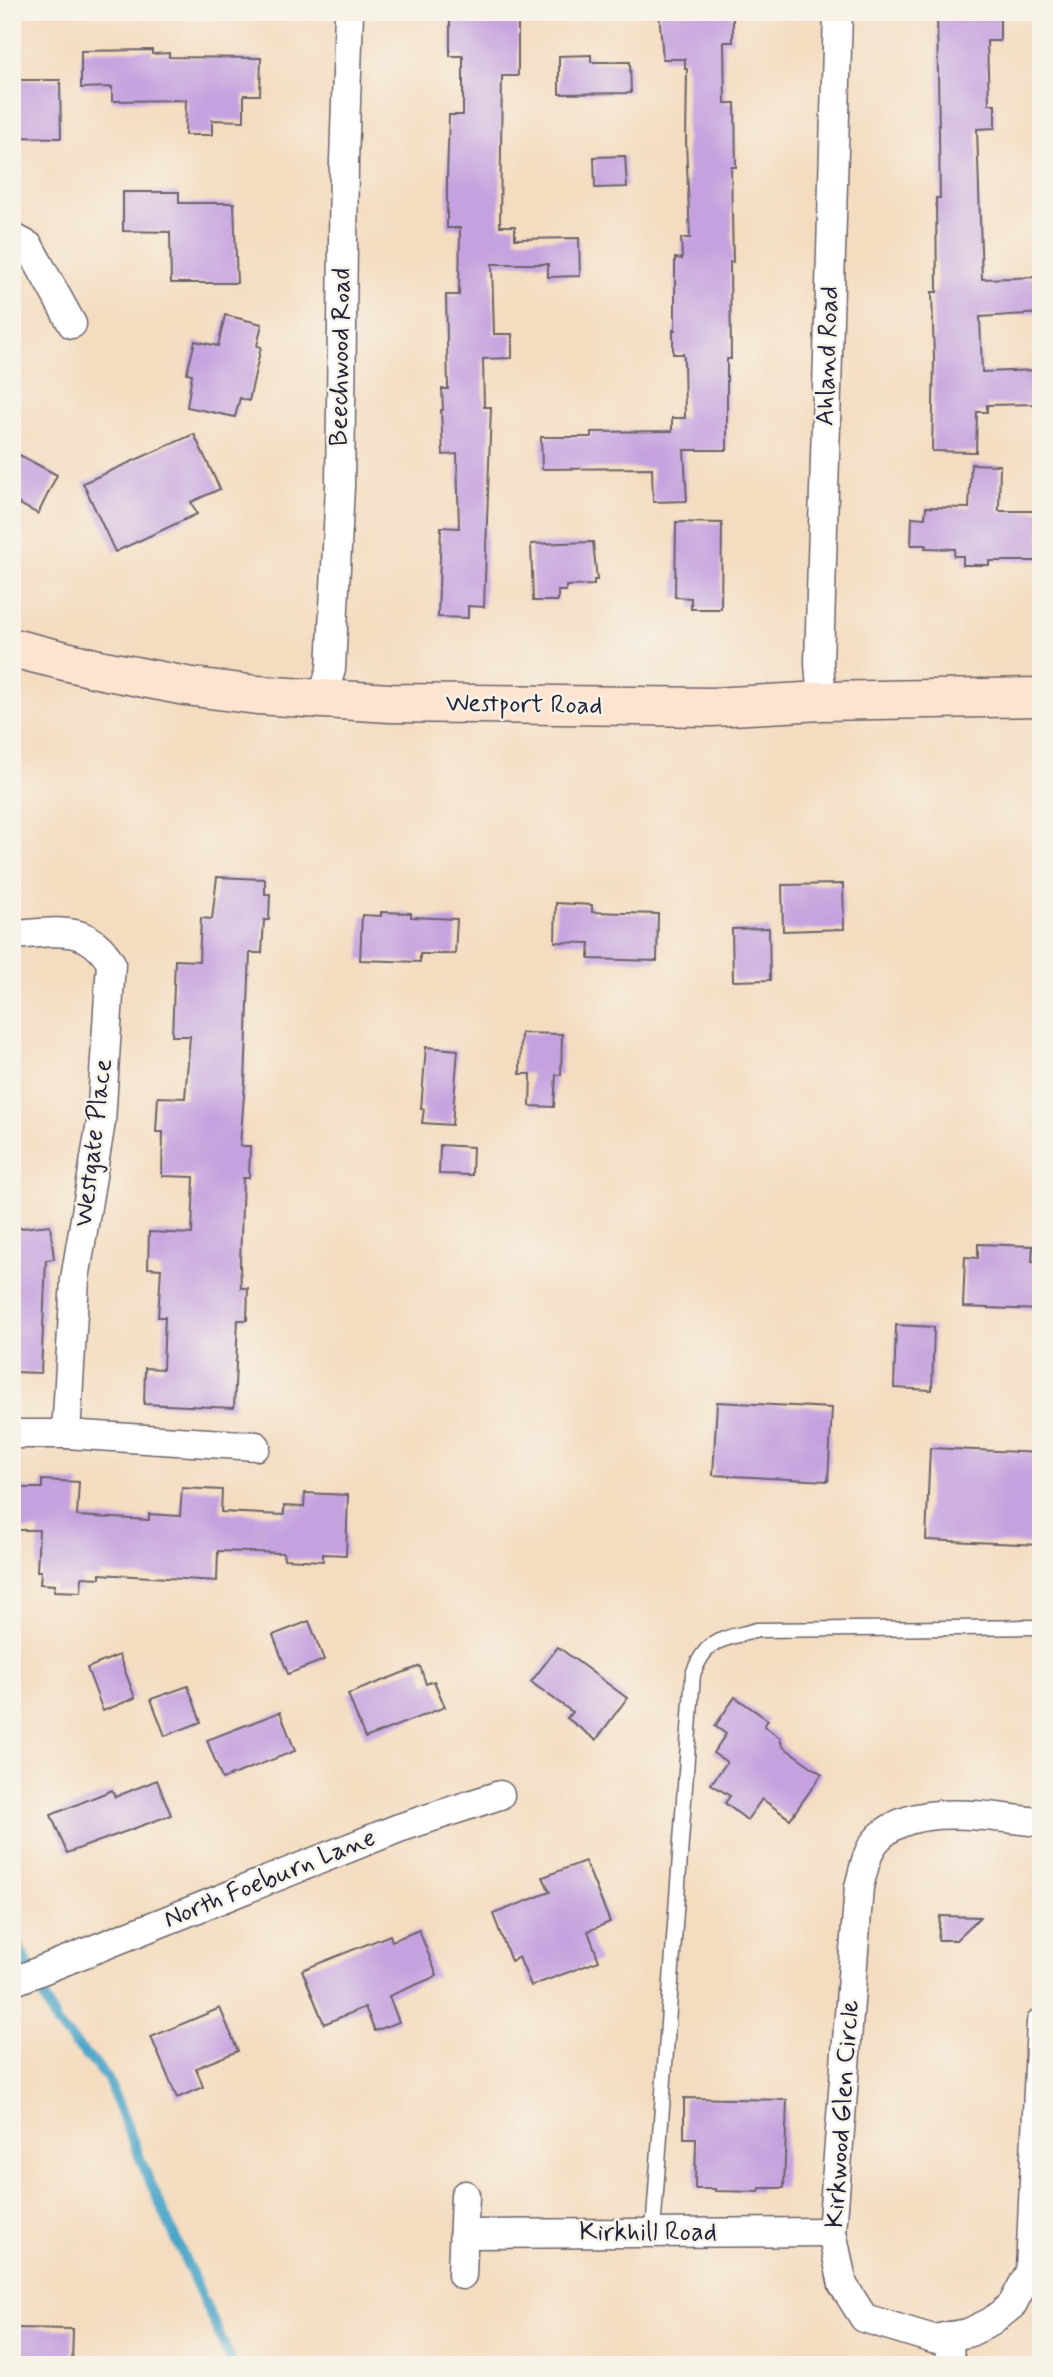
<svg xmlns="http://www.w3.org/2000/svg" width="1053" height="2377" font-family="Mynerve,sans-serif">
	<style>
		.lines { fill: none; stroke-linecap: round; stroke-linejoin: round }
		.stream { stroke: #4aa5c8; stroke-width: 10 }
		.building { fill: #c5a2df }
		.lane-casing { stroke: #6c636a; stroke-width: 17 }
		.street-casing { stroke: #6c636a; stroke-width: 31 }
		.secondary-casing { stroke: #6c636a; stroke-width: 41 }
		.lane { stroke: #fff; stroke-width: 14 }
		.street { stroke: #fff; stroke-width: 28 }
		.secondary { stroke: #fde4d1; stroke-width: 38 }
		.labels { text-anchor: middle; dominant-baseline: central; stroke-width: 5; stroke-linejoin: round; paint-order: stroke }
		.street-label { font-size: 26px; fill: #22223b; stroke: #f7f3e8 }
	</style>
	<rect width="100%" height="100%" fill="#f7f3e8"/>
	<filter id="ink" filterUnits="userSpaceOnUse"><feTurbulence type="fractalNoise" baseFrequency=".0143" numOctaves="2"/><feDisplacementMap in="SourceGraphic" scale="14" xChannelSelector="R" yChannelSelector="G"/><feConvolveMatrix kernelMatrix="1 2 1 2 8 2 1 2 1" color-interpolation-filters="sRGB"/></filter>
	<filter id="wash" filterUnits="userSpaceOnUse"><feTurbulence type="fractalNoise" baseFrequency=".00686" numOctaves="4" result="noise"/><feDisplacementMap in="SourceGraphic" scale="28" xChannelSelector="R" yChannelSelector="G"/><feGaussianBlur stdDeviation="1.57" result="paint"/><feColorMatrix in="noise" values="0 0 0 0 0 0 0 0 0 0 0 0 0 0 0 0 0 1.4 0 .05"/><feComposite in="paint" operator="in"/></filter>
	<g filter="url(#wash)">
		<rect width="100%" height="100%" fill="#f4dcc0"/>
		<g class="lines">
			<polyline class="stream" points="12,1932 57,2024 107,2077 146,2173 233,2365"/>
		</g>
		<g id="blocks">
			<g class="building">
				<polygon points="450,12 518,12 518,76 502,76 500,226 515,226 515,239 579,238 580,276 548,277 548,264 492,264 494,334 512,334 512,358 483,359 484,407 491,407 484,607 468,606 468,618 438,617 441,527 459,528 457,454 443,455 441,410 443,410 442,389 448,389 446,295 459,295 460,228 447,228 447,178 449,115 463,115 463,56 450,56"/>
				<polygon points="659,12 733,12 733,42 724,42 725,103 735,103 736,167 731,167 733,262 730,262 731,359 727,359 727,450 684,450 687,501 653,502 652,468 542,469 541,437 591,437 591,432 672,431 672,418 685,418 684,359 683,354 673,354 673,330 675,330 675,258 682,259 681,238 690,238 686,141 687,69 685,69 685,59 663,59"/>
				<polygon points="1000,12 1000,41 987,41 989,104 995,104 995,128 977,129 982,279 1041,277 1041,313 980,317 982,372 1041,370 1041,404 987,405 987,412 977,412 976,452 932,451 934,359 932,292 937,292 936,198 940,198 937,13"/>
				<polygon points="152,50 152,54 169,53 169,57 261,58 260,95 244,95 244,121 212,120 212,135 185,135 186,100 112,101 112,87 81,88 81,51"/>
				<polygon points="591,55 591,62 630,62 631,93 559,94 559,56"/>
				<polygon points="12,80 60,80 61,138 12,137"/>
				<polygon points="625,156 627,187 595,188 594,157"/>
				<polygon points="123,192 179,192 179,203 234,203 237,283 171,283 170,232 123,231"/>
				<polygon points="225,315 262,324 257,346 261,347 249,401 240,398 235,417 187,407 192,374 187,373 195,341 218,346"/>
				<polygon points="194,434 220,489 191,502 197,514 115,552 83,483"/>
				<polygon points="12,451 57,475 38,514 12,500"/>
				<polygon points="971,464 1000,465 999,511 1041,511 1041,561 989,561 989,565 963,565 963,556 954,556 955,549 925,548 926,545 911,545 912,517 925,518 926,507 969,508"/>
				<polygon points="676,522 722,523 721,609 691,609 691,598 675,597"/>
				<polygon points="593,542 597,580 594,580 594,585 566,586 566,591 558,591 558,601 533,601 531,544"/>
				<polygon points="217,877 265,879 265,894 270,894 269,920 264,920 262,953 250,953 245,1083 240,1146 250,1146 249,1178 243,1178 240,1264 241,1288 248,1288 247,1320 238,1320 234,1408 144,1404 145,1368 163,1369 165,1317 158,1317 161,1269 148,1268 149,1232 192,1234 194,1177 162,1176 163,1132 156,1132 158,1097 185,1098 190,1036 172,1036 175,960 199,961 201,918 212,919"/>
				<polygon points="843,884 844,929 783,931 782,885"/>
				<polygon points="556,903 592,905 592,912 658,914 657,961 589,959 590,943 555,942"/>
				<polygon points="381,912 411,913 411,917 457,919 455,954 420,954 420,962 360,960 362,915 381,916"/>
				<polygon points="769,928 770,980 733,981 732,929"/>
				<polygon points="521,1033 562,1034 561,1075 556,1075 554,1107 530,1106 531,1074 520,1074"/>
				<polygon points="426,1047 458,1050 452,1125 422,1123 424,1109 421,1109"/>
				<polygon points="440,1145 473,1147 472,1175 439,1174"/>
				<polygon points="50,1225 54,1259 46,1260 41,1373 12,1372 12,1229"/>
				<polygon points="978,1244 1033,1246 1032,1261 1041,1262 1041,1310 963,1307 965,1257 978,1258"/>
				<polygon points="896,1325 934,1327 932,1390 894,1388"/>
				<polygon points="717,1402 832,1408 828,1481 713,1475"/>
				<polygon points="930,1448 1041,1453 1041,1545 926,1540"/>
				<polygon points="42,1480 79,1482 77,1516 149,1520 149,1514 180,1516 182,1488 222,1490 221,1512 284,1515 284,1506 304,1507 305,1493 348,1495 346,1555 323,1554 323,1561 284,1559 283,1553 218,1551 217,1581 100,1574 100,1578 82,1577 81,1592 54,1591 55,1585 40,1584 41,1571 37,1571 39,1530 12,1530 12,1488 42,1488"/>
				<polygon points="309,1621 324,1660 288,1674 273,1635"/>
				<polygon points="558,1647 627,1698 596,1740 567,1718 572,1712 531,1682"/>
				<polygon points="119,1655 135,1698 103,1711 87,1668"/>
				<polygon points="420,1666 426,1684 434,1681 445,1707 365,1738 348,1694"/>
				<polygon points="188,1686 201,1722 165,1736 151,1699"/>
				<polygon points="735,1697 768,1720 764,1726 780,1738 782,1746 822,1774 790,1819 762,1799 747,1820 725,1803 730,1796 711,1784 727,1762 713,1753 726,1734 715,1726"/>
				<polygon points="280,1712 295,1751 222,1779 207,1740"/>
				<polygon points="157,1780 171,1815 67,1853 51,1815 112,1790 115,1797"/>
				<polygon points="585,1861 610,1922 588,1931 599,1961 531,1986 519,1957 511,1961 493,1914 550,1892 543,1877"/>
				<polygon points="940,1916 980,1917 956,1940 938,1940"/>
				<polygon points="419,1930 437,1976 389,1996 399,2022 375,2031 365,2007 324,2024 302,1970 390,1935 392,1941"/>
				<polygon points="220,2008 238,2051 196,2068 203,2087 177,2098 151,2037"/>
				<polygon points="684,2098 787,2100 784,2188 760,2188 759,2192 715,2191 715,2189 695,2189 696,2138 684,2138"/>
				<polygon points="12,2328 73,2329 72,2365 12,2365"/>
			</g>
		</g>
	</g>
	<g filter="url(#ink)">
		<use href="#blocks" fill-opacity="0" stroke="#6c636a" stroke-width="2"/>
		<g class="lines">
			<g class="lane-casing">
				<path id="lane" d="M653 2233 693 1674C707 1637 722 1640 757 1630L1041 1627"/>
			</g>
			<g class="street-casing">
				<g id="street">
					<polyline points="12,237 29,246 72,324"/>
					<polyline points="322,700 331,669 340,486 344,162 349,12"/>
					<polyline points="822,701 819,663 838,12"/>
					<path d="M12 935C54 933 87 922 111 963L101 1122 75 1279 66 1434"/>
					<polyline points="12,1434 66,1434 256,1446"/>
					<path d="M1041 1822C994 1818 909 1799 875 1842 866 1853 863 1873 859 1887L832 2232 843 2285 864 2318 933 2339 968 2333 991 2322 1012 2305 1030 2271 1041 2022"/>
					<polyline points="12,1982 399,1828 500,1795"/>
					<polyline points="464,2234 832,2232"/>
					<polyline points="462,2275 465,2195"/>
					<polyline points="949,2336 950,2365"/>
				</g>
			</g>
			<g class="secondary-casing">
				<polyline id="secondary" points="12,648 98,669 186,686 257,695 390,703 712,707 822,701 1041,697"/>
			</g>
			<use href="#lane" class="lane"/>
			<use href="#street" class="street"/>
			<use href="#secondary" class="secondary"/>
		</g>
	</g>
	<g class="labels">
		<g class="street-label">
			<text transform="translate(828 356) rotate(-88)">Ahland Road</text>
			<text transform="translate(341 357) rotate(-89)">Beechwood Road</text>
			<text transform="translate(524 705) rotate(1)">Westport Road</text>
			<text transform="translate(94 1143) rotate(-83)">Westgate Place</text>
			<text transform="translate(270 1879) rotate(-22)">North Foeburn Lane</text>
			<text transform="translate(843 2114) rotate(-86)">Kirkwood Glen Circle</text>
			<text x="648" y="2233">Kirkhill Road</text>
		</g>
	</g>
	<rect width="1053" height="2377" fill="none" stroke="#f7f3e8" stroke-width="42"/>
</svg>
